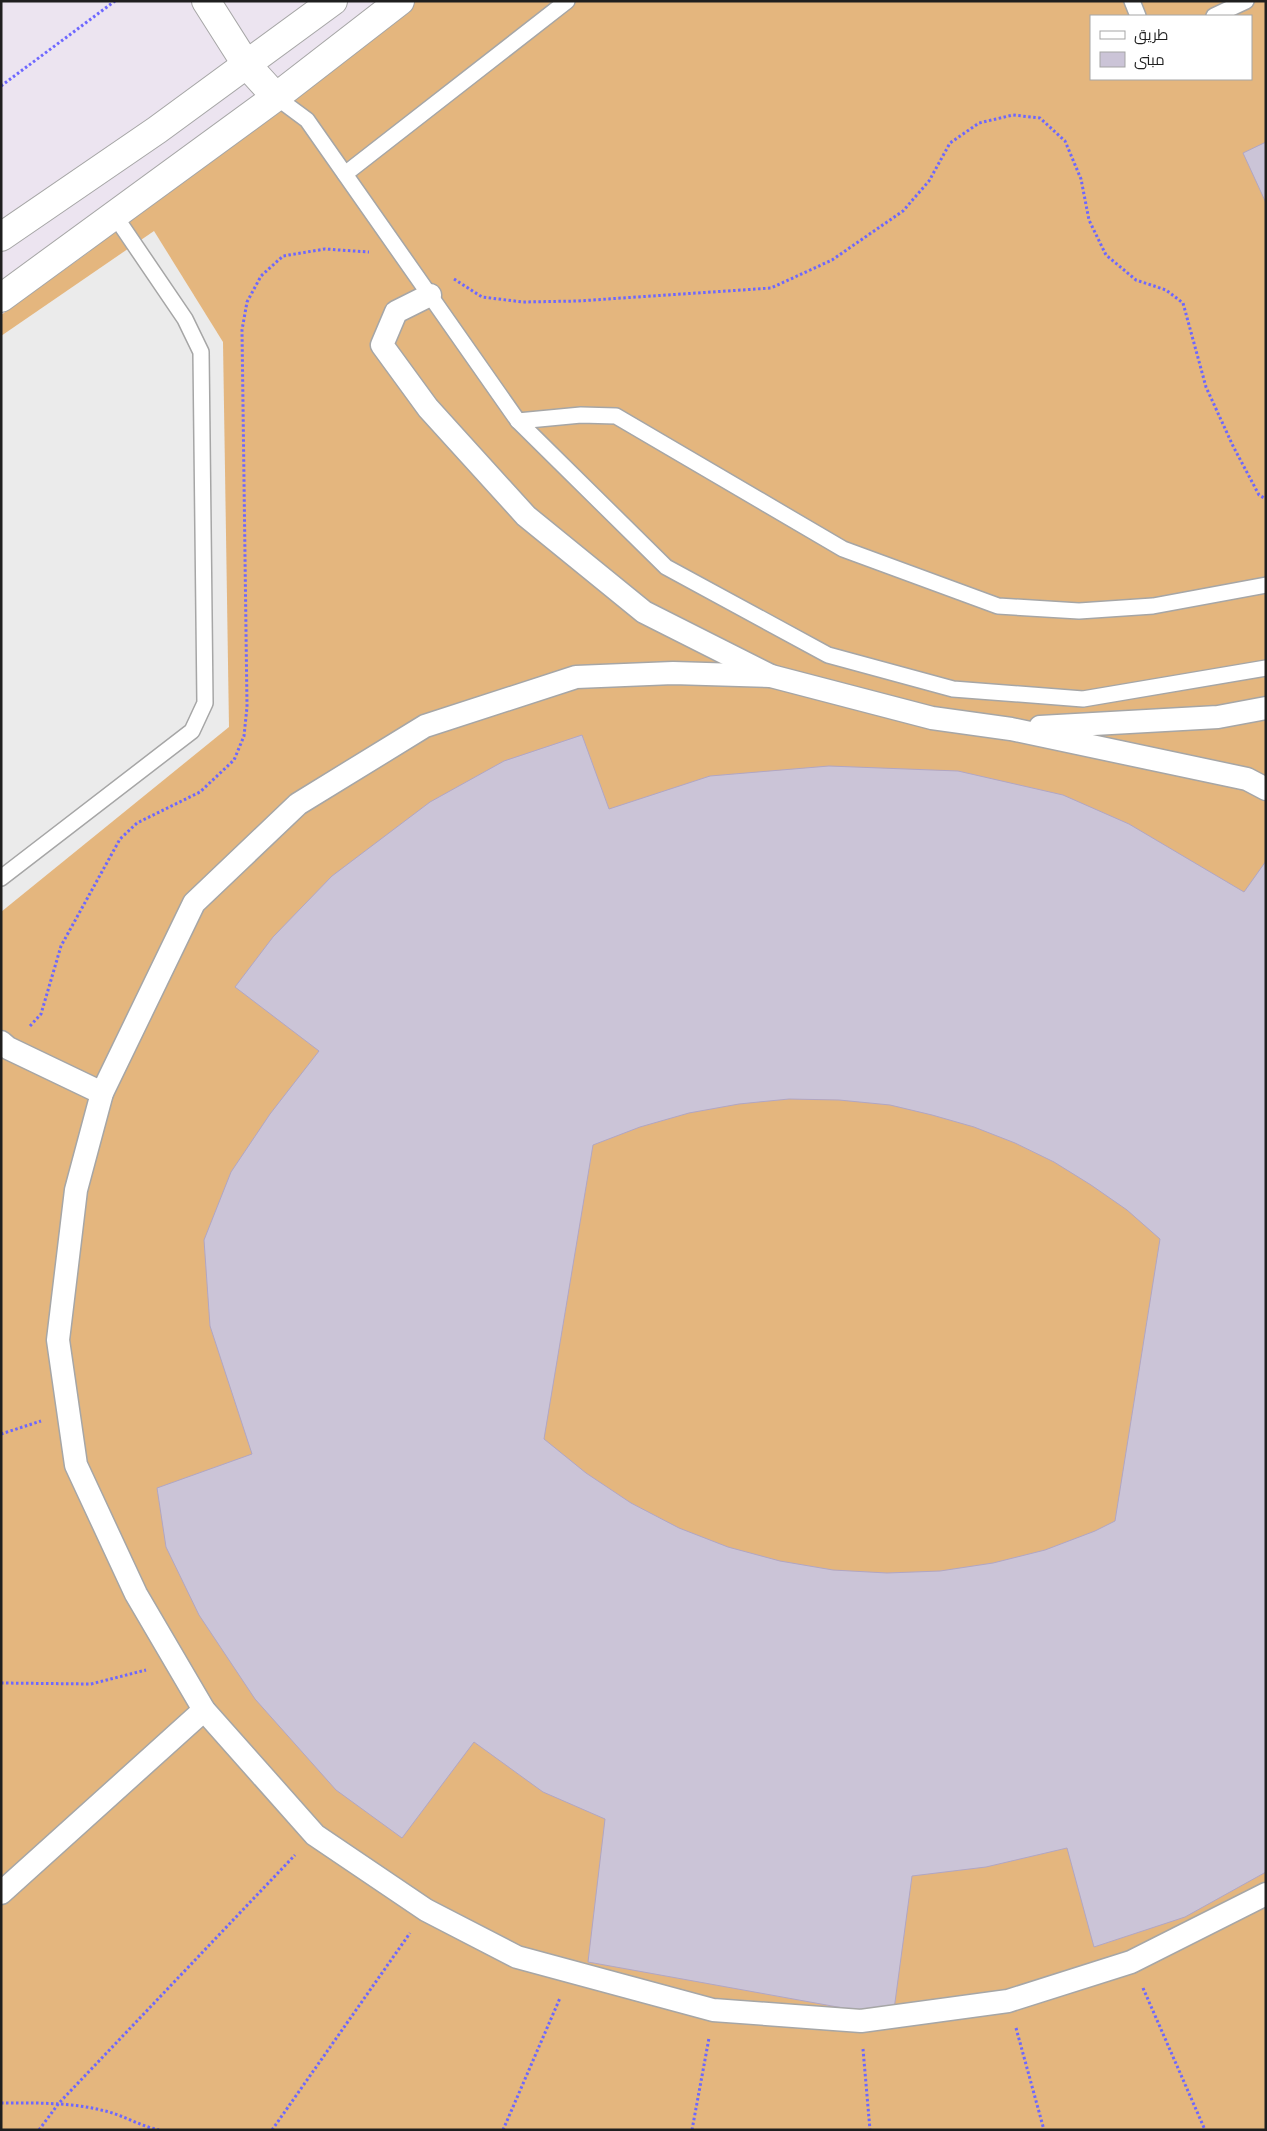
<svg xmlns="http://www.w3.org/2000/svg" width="1267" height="2131" font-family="Arial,Cairo,sans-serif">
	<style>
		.pitch { fill: #e4b67e; fill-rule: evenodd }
		.parking { fill: #ebebeb }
		.building { fill: #cbc4d7; stroke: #b1a6c3; fill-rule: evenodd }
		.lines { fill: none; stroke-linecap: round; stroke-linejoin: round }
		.service-casing { stroke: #a6a6a6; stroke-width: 18 }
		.pedestrian-casing { stroke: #a6a6a6; stroke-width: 25 }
		.tertiary-casing { stroke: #a6a6a6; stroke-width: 30 }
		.path { stroke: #6d67ff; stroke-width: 3; stroke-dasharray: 2.5 2.5; stroke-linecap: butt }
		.service { stroke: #fff; stroke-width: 15 }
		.pedestrian { stroke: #fff; stroke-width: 22 }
		.tertiary { stroke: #fff; stroke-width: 28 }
	</style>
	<rect width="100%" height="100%" fill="#ece4f0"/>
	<path class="pitch" d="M408 1H1266V2130H1V315L89 252 169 175ZM1091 16H1251V79H1091Z"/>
	<polygon class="parking" points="154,231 223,342 229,727 1,912 1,336"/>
	<g class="building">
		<polygon points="1266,142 1266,203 1243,153"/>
		<path d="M582 735 609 809 710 776 829 766 958 771 1063 795 1129 824 1244 892 1266 861V1872L1185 1917 1094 1947 1067 1848 986 1867 912 1876 893 2017 588 1962 605 1819 543 1792 474 1742 402 1838 336 1790 255 1699 199 1615 166 1547 157 1488 252 1454 210 1326 204 1240 231 1172 270 1114 319 1051 235 987 273 937 332 876 430 802 504 761ZM789 1099 839 1100 890 1105 932 1115 974 1127 1015 1143 1054 1162 1091 1185 1127 1210 1160 1239 1115 1521 1095 1531 1045 1550 993 1563 940 1571 887 1573 833 1570 780 1561 728 1547 679 1528 631 1503 586 1473 544 1439 593 1145 640 1127 689 1113 739 1104Z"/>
	</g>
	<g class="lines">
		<g class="service-casing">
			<g id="service">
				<polyline points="1132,1 1138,16"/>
				<polyline points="1214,16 1246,1"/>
				<polyline points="276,97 307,120 518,421 666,567 828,655 953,689 1083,699 1266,668"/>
				<polyline points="345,174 567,1"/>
				<polyline points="518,421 581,415 616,416 843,549 998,606 1079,611 1153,606 1266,585"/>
				<polyline points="1,878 192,731 205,703 201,352 185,319 115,216"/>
			</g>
		</g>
		<g class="pedestrian-casing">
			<g id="pedestrian">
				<polyline points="430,295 396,312 382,345 428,408 526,516 644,612 771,676 932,718 1011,729 1247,779 1266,789"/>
				<polyline points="771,676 673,673 576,677 425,726 298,804 194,903 102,1093 76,1190 58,1340 76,1465 136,1594 204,1710 315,1835 426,1910 517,1957 713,2010 861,2021 1008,2001 1131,1962 1266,1894"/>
				<polyline points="1040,727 1218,717 1266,708"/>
				<polyline points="1,1042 8,1048 102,1093"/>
				<polyline points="1,1893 204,1710"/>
			</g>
		</g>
		<g class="tertiary-casing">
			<g id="tertiary">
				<polyline points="206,1 246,64 276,97"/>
				<polyline points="1,237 157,130 333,1"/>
				<polyline points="1,298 276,97 400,1"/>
			</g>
		</g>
		<g class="path">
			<polyline points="1,86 115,1"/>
			<polyline points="454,279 482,297 523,302 578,301 771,288 832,260 903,211 929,181 950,143 979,123 1013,115 1040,118 1065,141 1081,179 1089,220 1106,255 1136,280 1166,290 1183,303 1206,387 1233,446 1259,495 1266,499"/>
			<polyline points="30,1026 41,1014 61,946 120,839 137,823 200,792 234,760 244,736 247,707 242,330 247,302 261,276 283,256 325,249 369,252"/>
			<polyline points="1,1434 41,1421"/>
			<polyline points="1,1683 91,1684 146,1670"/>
			<polyline points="1143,1988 1205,2130"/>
			<polyline points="1016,2028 1044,2130"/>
			<polyline points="863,2049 870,2130"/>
			<path d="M1 2103C36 2103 71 2102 105 2111 123 2115 140 2126 159 2130"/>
			<polyline points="39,2130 59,2103 295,1855"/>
			<polyline points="272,2130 410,1933"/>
			<polyline points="503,2130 560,1998"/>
			<polyline points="692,2130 709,2038"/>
		</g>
		<use href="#service" class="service"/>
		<use href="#pedestrian" class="pedestrian"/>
		<use href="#tertiary" class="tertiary"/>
	</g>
	<rect width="1267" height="2131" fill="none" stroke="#1f1f1f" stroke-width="5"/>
	<rect x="1090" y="15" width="162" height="65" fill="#ffffff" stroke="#a5a5a5"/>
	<rect x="1100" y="31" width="25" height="8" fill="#ffffff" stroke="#a5a5a5"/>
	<text x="1134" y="40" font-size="15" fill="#1f1f1f">طريق</text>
	<rect x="1100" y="52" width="25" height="15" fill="#cbc4d7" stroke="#a5a5a5"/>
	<text x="1134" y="65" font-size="15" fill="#1f1f1f">مبنى</text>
</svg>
